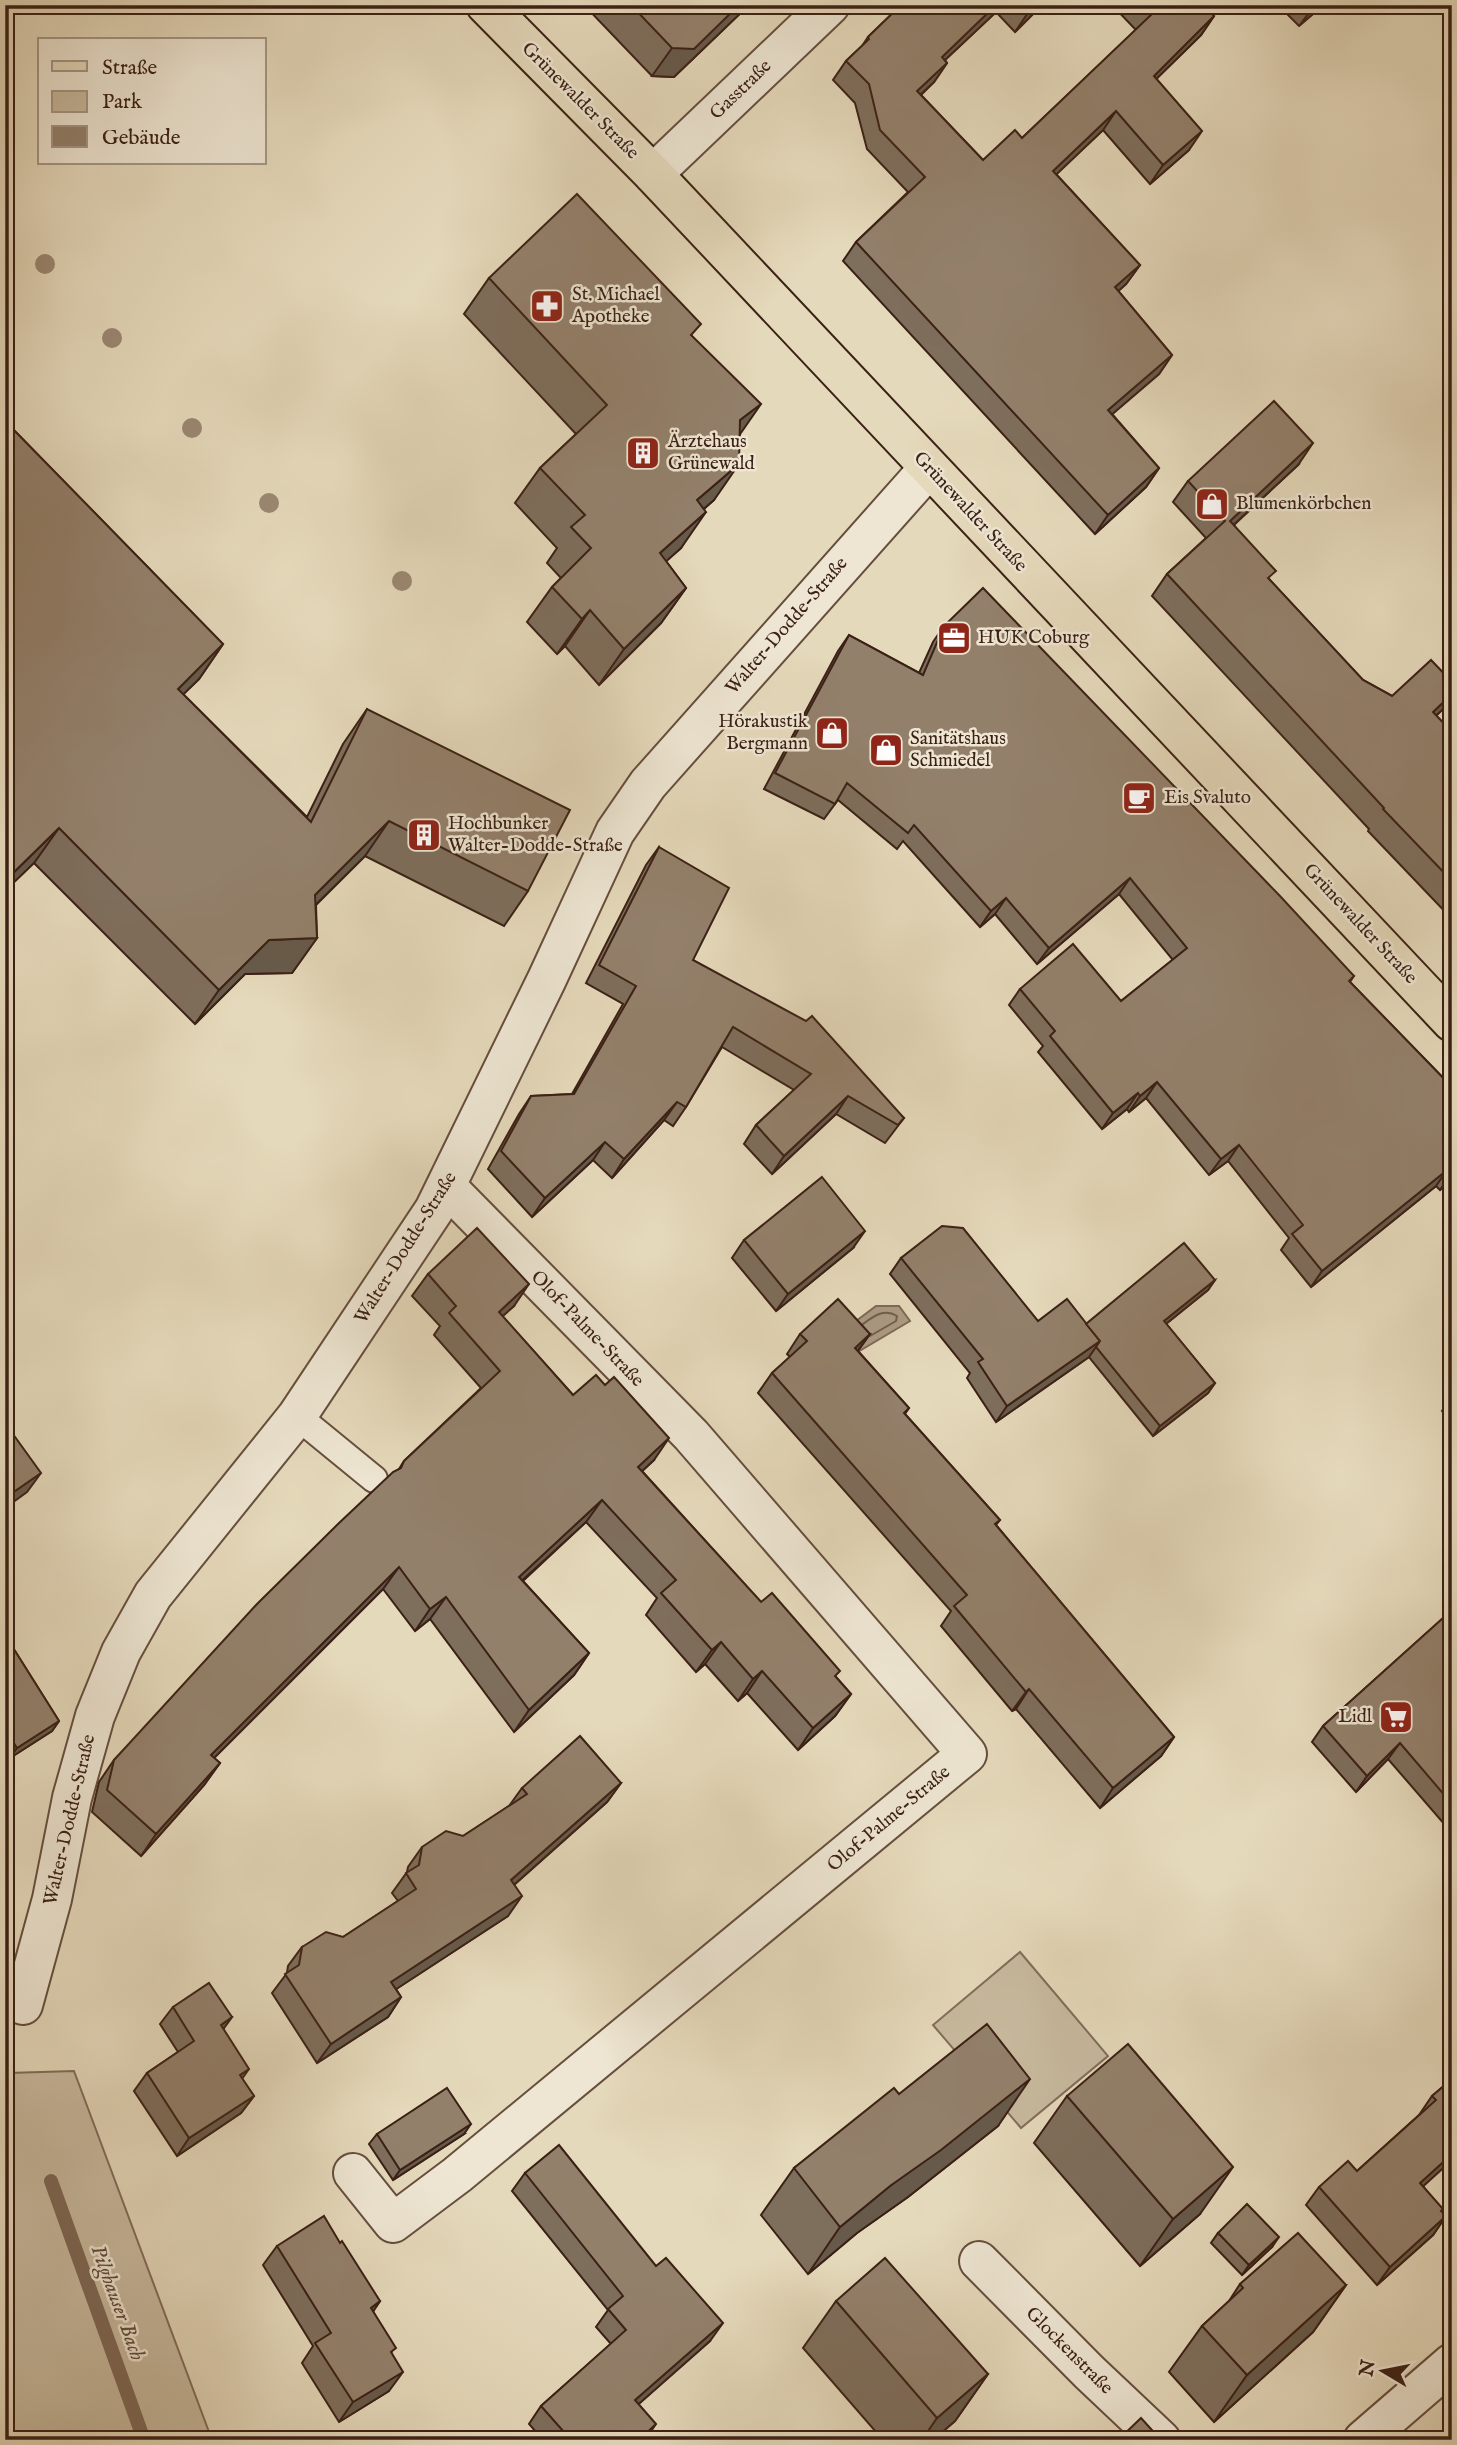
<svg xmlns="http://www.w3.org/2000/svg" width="1457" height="2445" font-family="'IM FELL English',serif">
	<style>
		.green { fill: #c8ba9f; stroke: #826d5a; stroke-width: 2 }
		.water { fill: #ab9a83; stroke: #7e6957; stroke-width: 2 }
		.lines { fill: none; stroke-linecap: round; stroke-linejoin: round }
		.shore { stroke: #735d4c; stroke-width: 2 }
		.stream { stroke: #7e6957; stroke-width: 14 }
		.service-casing { stroke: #664e3e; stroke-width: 30 }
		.minor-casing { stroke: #664e3e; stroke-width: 42 }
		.primary-casing { stroke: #3b2015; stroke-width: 42 }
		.service { stroke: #eee6d3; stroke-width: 26 }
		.minor { stroke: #eee6d3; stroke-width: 38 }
		.primary { stroke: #e5d9bb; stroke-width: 38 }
		.tree { fill: #9b8873 }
		.wall { fill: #7e6e5c; stroke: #3b2015; stroke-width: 2 }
		.shaded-wall { fill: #675a4b; stroke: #3b2015; stroke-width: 2 }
		.building { fill: #93806b; stroke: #3b2015; stroke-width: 2 }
		.labels { text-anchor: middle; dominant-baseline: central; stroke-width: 5; stroke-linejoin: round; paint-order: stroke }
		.street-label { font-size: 19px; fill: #3b2015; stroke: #eee6d3 }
		.poi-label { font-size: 19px; fill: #3b2015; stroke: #eee6d3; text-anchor: start }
		.water-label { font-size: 21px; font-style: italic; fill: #624b3c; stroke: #eee6d3 }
	</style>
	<rect width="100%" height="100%" fill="#e5d9bb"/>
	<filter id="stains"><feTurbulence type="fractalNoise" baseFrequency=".00286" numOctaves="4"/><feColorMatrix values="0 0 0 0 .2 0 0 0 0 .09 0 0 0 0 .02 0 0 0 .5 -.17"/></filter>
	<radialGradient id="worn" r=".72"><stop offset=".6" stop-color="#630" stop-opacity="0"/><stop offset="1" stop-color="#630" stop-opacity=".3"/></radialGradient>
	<g class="green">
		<polygon points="1020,1952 1108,2056 1021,2128 933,2025"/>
		<polygon points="74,2071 212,2440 5,2440 5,2078 8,2073"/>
	</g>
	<polygon class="water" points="876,1306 899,1306 910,1321 856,1353 839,1334"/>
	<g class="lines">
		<path class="shore" d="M863 1324C874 1316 884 1308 897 1316L896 1321 870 1336"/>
		<polyline class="stream" points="51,2181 144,2440"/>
		<g class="service-casing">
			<polyline id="service" points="297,1416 374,1479"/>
		</g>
		<g class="minor-casing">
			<g id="minor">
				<polyline points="653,174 830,5"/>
				<polyline points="23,2005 52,1899 72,1798 95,1716 121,1652 153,1595 297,1416 434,1210 547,979 615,832 648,784 929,468"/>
				<polyline points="353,2173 393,2223 457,2175 967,1754 691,1435 447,1187"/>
				<polyline points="979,2261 1089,2372 1161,2440"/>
				<polyline points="1363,2440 1452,2363"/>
			</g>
		</g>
		<g class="primary-casing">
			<polyline id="primary" points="486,5 653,174 1452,1022"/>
		</g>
		<use href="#service" class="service"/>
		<use href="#minor" class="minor"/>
		<use href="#primary" class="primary"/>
	</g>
	<g class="tree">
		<circle cx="45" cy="264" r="10"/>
		<circle cx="112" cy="338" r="10"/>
		<circle cx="192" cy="428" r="10"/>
		<circle cx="269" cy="503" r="10"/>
		<circle cx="402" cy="581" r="10"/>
	</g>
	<g class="wall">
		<polygon points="584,5 749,5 674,77 652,76"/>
		<polygon points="901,5 1042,5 1015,32 996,12 945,60 947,63 934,82 921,95 983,160 1022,138 1136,30 1112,5 1204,5 1214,16 1201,35 1156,79 1189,150 1150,184 1103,130 1056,174 1140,265 1126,284 1118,291 1172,355 1159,374 1112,414 1159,468 1146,487 1095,534 843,261 856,242 908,192 867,149 855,103 833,80 846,61 862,46 868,37"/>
		<polygon points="1278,5 1320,5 1314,13 1299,26"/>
		<polygon points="489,278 692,336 740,434 714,500 704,509 681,548 666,561 686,588 661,623 599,685 565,646 557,654 527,622 552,587 561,578 547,563 557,548 515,503 540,468 576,434 464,314"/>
		<polygon points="5,421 223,644 199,679 183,694 307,817 343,744 367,709 528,891 504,926 365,856 316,905 317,938 292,973 245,974 195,1024 34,863"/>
		<polygon points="1298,465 1234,525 1270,580 1363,680 1392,696 1442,710 1436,716 1452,732 1452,919 1368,831 1369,829 1152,596 1167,574 1206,538 1173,502 1188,481"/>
		<polygon points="944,626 1354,976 1350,982 1452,1087 1452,1178 1440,1190 1436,1186 1311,1287 1281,1250 1289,1238 1228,1161 1209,1175 1146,1098 1129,1112 1127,1109 1102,1129 1038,1052 1043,1046 1009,1005 1020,989 1121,1001 1173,960 1119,894 1037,964 995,914 980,927 903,841 897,849 838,800 824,819 764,789 838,651 849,635 919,673 933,642"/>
		<polygon points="659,847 693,960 904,1118 885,1143 836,1114 772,1174 744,1144 756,1125 794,1090 722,1047 686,1107 673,1126 664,1120 612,1178 593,1160 532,1217 488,1169 519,1114 531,1096 572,1094 623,1004 586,983 646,865"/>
		<polygon points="744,1240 853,1248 776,1311 732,1258"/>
		<polygon points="901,1258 1038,1321 1086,1324 1215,1280 1208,1290 1166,1324 1215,1383 1208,1393 1153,1436 1089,1357 996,1422 967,1378 970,1373 890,1274"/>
		<polygon points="428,1274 514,1306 502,1316 573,1395 654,1460 642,1471 761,1602 836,1677 851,1694 835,1716 798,1750 747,1693 738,1701 705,1664 696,1672 646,1615 657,1598 586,1522 523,1581 589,1653 574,1675 514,1732 430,1619 415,1631 383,1589 214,1758 220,1763 204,1785 141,1856 92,1812 99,1782 114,1760 399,1469 404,1461 481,1388 434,1335 440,1326 412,1296"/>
		<polygon points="800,1334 870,1334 858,1351 909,1408 905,1414 1000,1520 996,1525 1174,1737 1161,1756 1100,1808 1016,1709 1012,1711 941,1626 951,1611 758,1393 772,1373 790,1357 787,1354"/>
		<polygon points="1452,1397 1452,1422 1442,1411"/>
		<polygon points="1452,1610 1452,1833 1388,1759 1356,1792 1312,1742 1323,1726"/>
		<polygon points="5,1635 59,1721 52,1731 10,1758 5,1751"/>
		<polygon points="621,1783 607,1802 514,1885 508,1916 396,1989 401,1997 388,2017 317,2063 272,1993 287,1973 288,1966 302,1947 343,1937 398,1901 392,1893 407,1872 408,1867 422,1847 463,1836 509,1806 522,1788"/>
		<polygon points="173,2007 232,2017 223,2029 242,2079 254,2096 241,2113 177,2156 134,2091 147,2073 178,2052 160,2024"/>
		<polygon points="1452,2079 1423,2186 1446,2216 1433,2235 1377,2285 1306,2205 1319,2187 1357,2171 1419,2115 1432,2096"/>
		<polygon points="899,2094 998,2126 908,2197 857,2233 808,2274 761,2215 794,2168"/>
		<polygon points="1067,2096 1200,2214 1140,2266 1034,2143"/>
		<polygon points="377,2134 464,2134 393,2180 369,2144"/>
		<polygon points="525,2173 710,2341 638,2404 645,2440 543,2440 529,2424 541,2406 611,2344 596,2327 608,2310 512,2191"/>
		<polygon points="1218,2233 1272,2247 1242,2275 1211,2243"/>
		<polygon points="277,2246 380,2301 373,2311 392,2354 389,2391 339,2422 302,2363 313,2346 263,2265"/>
		<polygon points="1240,2284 1346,2285 1313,2332 1214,2422 1169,2372 1202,2326 1229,2301"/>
		<polygon points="836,2301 988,2374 955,2421 934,2439 935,2440 883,2440 803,2348"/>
	</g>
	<g class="shaded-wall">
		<polygon points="739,5 749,5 674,77 652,76 672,48"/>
		<polygon points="996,5 1001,5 996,12 928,76 942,57"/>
		<polygon points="1036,5 1042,5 1015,32 1028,13"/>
		<polygon points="1315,5 1320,5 1314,13 1299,26"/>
		<polygon points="1214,16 1201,35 1140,95 1154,76"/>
		<polygon points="947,63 934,82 904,110 917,91"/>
		<polygon points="1116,111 1103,130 1040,190 1053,171"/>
		<polygon points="1202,131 1189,150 1150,184 1163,165"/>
		<polygon points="1140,265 1126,284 1102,306 1115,287"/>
		<polygon points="1172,355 1159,374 1095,429 1108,410"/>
		<polygon points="761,404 736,440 740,420"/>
		<polygon points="1313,443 1298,465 1215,542 1230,521"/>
		<polygon points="739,464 714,500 672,536 697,500"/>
		<polygon points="1159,468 1146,487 1095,534 1108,515"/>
		<polygon points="706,512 681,548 635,589 660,553"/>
		<polygon points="686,588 661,623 599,685 624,649"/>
		<polygon points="590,610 565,646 557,654 582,619"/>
		<polygon points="223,644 199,679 154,723 178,689"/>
		<polygon points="1452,694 1452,697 1442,710 1417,733 1433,712"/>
		<polygon points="389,821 365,856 291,929 315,895"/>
		<polygon points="59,828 34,863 5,891 5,881"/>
		<polygon points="1130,878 1119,894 1037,964 1049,948"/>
		<polygon points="1006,898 995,914 980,927 991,911"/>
		<polygon points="317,938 292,973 245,974 195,1024 219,990 269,940"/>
		<polygon points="1157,1082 1146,1098 1129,1112 1140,1096"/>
		<polygon points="1138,1093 1127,1109 1102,1129 1113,1113"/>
		<polygon points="848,1096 836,1114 772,1174 784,1156"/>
		<polygon points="677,1102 664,1120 612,1178 624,1159"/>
		<polygon points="605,1142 593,1160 532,1217 545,1198"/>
		<polygon points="1239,1145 1228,1161 1209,1175 1221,1159"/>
		<polygon points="1447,1170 1436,1186 1311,1287 1322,1271"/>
		<polygon points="1452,1173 1452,1178 1440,1190"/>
		<polygon points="865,1231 853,1248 776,1311 788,1294"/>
		<polygon points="1215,1280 1208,1290 1157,1331 1164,1321"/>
		<polygon points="529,1284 514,1306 483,1334 499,1312"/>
		<polygon points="870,1334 856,1353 855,1348"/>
		<polygon points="1100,1341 1089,1357 996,1422 1007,1406"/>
		<polygon points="1215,1383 1208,1393 1153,1436 1160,1426"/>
		<polygon points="669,1438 654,1460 623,1489 638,1467"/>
		<polygon points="41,1473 27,1492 5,1508 5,1498"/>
		<polygon points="602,1500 586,1522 503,1598 519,1577"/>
		<polygon points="399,1567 383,1589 195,1777 211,1755"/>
		<polygon points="446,1597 430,1619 415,1631 430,1609"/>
		<polygon points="721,1642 705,1664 696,1672 712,1650"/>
		<polygon points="589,1653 574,1675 514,1732 529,1710"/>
		<polygon points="762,1671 747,1693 738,1701 753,1679"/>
		<polygon points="1029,1689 1016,1709 1012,1711 1026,1692"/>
		<polygon points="851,1694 835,1716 798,1750 813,1728"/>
		<polygon points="59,1721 52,1731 10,1758 17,1748"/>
		<polygon points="1174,1737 1161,1756 1100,1808 1113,1788"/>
		<polygon points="1400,1743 1388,1759 1356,1792 1367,1776"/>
		<polygon points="220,1763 204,1785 141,1856 156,1834"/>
		<polygon points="621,1783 607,1802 497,1900 511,1880"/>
		<polygon points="522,1896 508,1916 378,2001 391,1982"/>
		<polygon points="401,1997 388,2017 317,2063 331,2044"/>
		<polygon points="232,2017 219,2035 221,2025"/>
		<polygon points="249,2069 237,2086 240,2075"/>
		<polygon points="1030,2079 998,2126 908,2197 857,2233 808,2274 840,2227 890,2186"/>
		<polygon points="254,2096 241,2113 177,2156 189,2138"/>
		<polygon points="471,2124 464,2134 393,2180 400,2170"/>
		<polygon points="1452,2154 1452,2160 1407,2201 1420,2183"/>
		<polygon points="1233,2167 1200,2214 1140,2266 1173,2219"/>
		<polygon points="1446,2216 1433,2235 1377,2285 1390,2267"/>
		<polygon points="1279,2237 1272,2247 1242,2275 1249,2265"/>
		<polygon points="1346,2285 1313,2332 1214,2422 1247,2375"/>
		<polygon points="380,2301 367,2321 371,2308"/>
		<polygon points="723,2323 710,2341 623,2418 635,2400"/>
		<polygon points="403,2372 389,2391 339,2422 353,2402"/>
		<polygon points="988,2374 955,2421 933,2440 922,2440 937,2418"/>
		<polygon points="656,2424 645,2440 639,2440"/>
	</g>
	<g class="building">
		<polygon points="631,5 739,5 694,49 672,48"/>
		<polygon points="901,5 996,5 942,57 947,63 917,91 983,160 1015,130 1022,138 1152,14 1144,5 1204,5 1214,16 1154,76 1202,131 1163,165 1116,111 1053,171 1140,265 1115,287 1172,355 1108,410 1159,468 1108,515 856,242 925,177 880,130 869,84 846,61 869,39 868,37"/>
		<polygon points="1021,5 1036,5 1028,13"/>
		<polygon points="577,194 701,324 691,335 761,404 740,420 739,464 697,500 706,512 660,553 686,588 624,649 590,610 582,619 552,587 591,548 571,527 585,515 540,468 607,405 489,278"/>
		<polygon points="1274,401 1313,443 1230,521 1276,571 1268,578 1363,680 1392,696 1431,660 1452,682 1452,694 1433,712 1452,732 1452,881 1383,809 1384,808 1167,574 1225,521 1188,481"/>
		<polygon points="5,421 223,644 178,689 311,822 367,709 570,810 528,891 389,821 315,895 317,938 269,940 219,990 59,828 5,881"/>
		<polygon points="983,588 1280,896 1354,976 1349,981 1452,1087 1452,1173 1451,1174 1447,1170 1322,1271 1292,1234 1303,1225 1239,1145 1221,1159 1157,1082 1140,1096 1138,1093 1113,1113 1050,1036 1055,1031 1020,989 1073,944 1121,1001 1187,948 1130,878 1049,948 1006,898 991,911 914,825 908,833 847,783 835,804 775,773 849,635 923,675 944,626"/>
		<polygon points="659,847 729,888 693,960 806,1021 812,1016 904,1118 898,1125 848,1096 784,1156 756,1125 811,1074 733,1027 686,1107 677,1102 624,1159 605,1142 545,1198 501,1151 531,1096 574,1094 636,986 599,965"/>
		<polygon points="822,1177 865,1231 788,1294 744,1240"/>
		<polygon points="942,1226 963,1228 1038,1321 1067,1299 1100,1341 1007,1406 978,1362 983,1359 901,1258"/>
		<polygon points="477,1228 529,1284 499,1312 573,1395 596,1375 605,1385 614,1377 669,1438 638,1467 761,1602 772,1593 840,1671 835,1676 851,1694 813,1728 762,1671 753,1679 721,1642 712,1650 661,1593 676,1580 602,1500 519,1577 589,1653 529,1710 446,1597 430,1609 399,1567 211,1755 220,1763 156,1834 107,1790 114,1760 257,1604 338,1524 393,1472 401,1468 404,1461 500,1371 449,1313 456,1306 428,1274"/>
		<polygon points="1184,1243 1215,1280 1164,1321 1215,1383 1160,1426 1096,1347 1100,1341 1086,1324"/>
		<polygon points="838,1299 870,1334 855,1348 909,1408 904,1413 1000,1520 995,1524 1174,1737 1113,1788 1029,1689 1026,1692 954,1606 967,1595 772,1373 807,1341 800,1334"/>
		<polygon points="5,1423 41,1473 5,1498"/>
		<polygon points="1452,1610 1452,1804 1400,1743 1367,1776 1323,1726"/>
		<polygon points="5,1635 59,1721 17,1748 5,1729"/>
		<polygon points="580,1736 621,1783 511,1880 522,1896 391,1982 401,1997 331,2044 285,1974 299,1965 302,1947 326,1932 343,1937 416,1889 406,1873 419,1865 422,1847 446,1831 463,1836 527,1794 522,1788"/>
		<polygon points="209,1983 232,2017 221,2025 249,2069 240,2075 254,2096 189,2138 147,2073 194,2041 173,2007"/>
		<polygon points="987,2024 1030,2079 941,2150 890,2186 840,2227 794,2168 894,2088 899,2094"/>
		<polygon points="1128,2044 1233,2167 1173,2219 1067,2096"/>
		<polygon points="1452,2079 1452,2154 1420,2183 1443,2209 1441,2211 1446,2216 1390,2267 1319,2187 1348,2161 1357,2171 1436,2100 1432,2096"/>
		<polygon points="447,2088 471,2124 400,2170 377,2134"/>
		<polygon points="559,2145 656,2266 666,2258 723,2323 635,2400 656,2424 639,2440 556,2440 564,2432 541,2406 626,2330 608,2309 623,2296 525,2173"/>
		<polygon points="1247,2204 1279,2237 1249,2265 1218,2233"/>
		<polygon points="324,2216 340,2243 342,2241 380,2301 371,2308 396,2348 391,2352 403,2372 353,2402 315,2343 331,2333 277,2246"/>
		<polygon points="1298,2233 1346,2285 1247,2375 1202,2326 1243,2288 1240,2284"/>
		<polygon points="885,2258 988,2374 937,2418 836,2301"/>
		<polygon points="1141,2418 1161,2440 1118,2440"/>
	</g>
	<defs>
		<g id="pharmacy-square" transform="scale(1.75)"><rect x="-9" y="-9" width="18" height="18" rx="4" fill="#8f2418" stroke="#eee6d3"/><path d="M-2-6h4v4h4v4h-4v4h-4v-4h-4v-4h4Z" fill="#fff"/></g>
		<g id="building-square" transform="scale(1.75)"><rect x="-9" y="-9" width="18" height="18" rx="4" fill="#8f2418" stroke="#eee6d3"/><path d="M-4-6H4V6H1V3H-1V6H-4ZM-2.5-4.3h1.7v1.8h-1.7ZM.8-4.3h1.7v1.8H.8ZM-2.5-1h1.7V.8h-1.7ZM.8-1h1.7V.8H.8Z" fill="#fff"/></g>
		<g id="shop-square" transform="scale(1.75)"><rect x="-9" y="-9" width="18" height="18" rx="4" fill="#8f2418" stroke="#eee6d3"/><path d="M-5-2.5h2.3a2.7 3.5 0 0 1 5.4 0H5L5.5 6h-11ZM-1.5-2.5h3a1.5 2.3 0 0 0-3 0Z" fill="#fff"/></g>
		<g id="office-square" transform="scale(1.75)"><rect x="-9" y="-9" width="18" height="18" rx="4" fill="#8f2418" stroke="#eee6d3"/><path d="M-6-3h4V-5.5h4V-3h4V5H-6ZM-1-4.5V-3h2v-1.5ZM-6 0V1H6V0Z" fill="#fff"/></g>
		<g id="cafe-square" transform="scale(1.75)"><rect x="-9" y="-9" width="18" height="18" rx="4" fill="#8f2418" stroke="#eee6d3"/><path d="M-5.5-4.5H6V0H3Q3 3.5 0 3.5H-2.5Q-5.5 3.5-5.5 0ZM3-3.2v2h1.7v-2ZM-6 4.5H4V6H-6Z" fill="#fff"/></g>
		<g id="supermarket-square" transform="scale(1.75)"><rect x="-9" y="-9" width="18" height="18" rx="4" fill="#8f2418" stroke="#eee6d3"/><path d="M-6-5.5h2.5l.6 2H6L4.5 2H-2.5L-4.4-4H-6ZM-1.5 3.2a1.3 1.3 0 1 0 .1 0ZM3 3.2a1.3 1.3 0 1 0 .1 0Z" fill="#fff"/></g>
	</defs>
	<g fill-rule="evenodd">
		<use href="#pharmacy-square" x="547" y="306"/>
		<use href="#building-square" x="643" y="453"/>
		<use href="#shop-square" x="1212" y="504"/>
		<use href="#office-square" x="954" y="638"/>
		<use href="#shop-square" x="832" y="733"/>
		<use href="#shop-square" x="886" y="750"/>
		<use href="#cafe-square" x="1139" y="798"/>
		<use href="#building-square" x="424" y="835"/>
		<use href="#supermarket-square" x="1396" y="1717"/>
	</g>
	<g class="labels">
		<g class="street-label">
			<text transform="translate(741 90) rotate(-44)">Gasstraße</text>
			<text transform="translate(580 101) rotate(45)">Grünewalder Straße</text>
			<text transform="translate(970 512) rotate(47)">Grünewalder Straße</text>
			<text transform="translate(787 626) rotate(-49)">Walter-Dodde-Straße</text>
			<text transform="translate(1360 924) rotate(47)">Grünewalder Straße</text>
			<text transform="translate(406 1248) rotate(-58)">Walter-Dodde-Straße</text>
			<text transform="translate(587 1329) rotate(46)">Olof-Palme-Straße</text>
			<text transform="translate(889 1819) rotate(-40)">Olof-Palme-Straße</text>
			<text transform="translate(70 1820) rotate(-77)">Walter-Dodde-Straße</text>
			<text transform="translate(1069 2351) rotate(45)">Glockenstraße</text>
		</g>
		<g class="poi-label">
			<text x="572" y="295">St. Michael<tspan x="572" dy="22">Apotheke</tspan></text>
			<text x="668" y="442">Ärztehaus<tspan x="668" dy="22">Grünewald</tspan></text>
			<text x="1236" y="504">Blumenkörbchen</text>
			<text x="978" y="638">HUK Coburg</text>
			<text x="808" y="722" text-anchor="end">Hörakustik<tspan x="808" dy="22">Bergmann</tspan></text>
			<text x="910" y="739">Sanitätshaus<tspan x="910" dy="22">Schmiedel</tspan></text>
			<text x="1164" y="798">Eis Svaluto</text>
			<text x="448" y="824">Hochbunker<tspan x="448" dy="22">Walter-Dodde-Straße</tspan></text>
			<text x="1372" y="1717" text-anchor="end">Lidl</text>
		</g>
		<g class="water-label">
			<text transform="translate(117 2303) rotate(70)">Pilghauser Bach</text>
		</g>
	</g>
	<rect width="1457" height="2445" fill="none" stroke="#e5d9bb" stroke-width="28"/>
	<rect x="7" y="7" width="1443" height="2431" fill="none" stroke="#3b2015" stroke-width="3.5"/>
	<rect x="14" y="14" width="1429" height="2417" fill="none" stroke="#3b2015" stroke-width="2"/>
	<rect x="38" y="38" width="228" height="126" fill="#eee6d3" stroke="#a69787" stroke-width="2"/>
	<rect x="52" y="61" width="35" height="10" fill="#e5d9bb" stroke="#a69787" stroke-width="2"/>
	<text x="102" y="74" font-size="21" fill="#3b2015">Straße</text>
	<rect x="52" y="91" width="35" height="21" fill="#c8ba9f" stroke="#a69787" stroke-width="2"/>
	<text x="102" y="108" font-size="21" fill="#3b2015">Park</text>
	<rect x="52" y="126" width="35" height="21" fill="#93806b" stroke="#a69787" stroke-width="2"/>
	<text x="102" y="144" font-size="21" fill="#3b2015">Gebäude</text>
	<g transform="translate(1383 2371) rotate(280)" stroke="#eee6d3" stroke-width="5" paint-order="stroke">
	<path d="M0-5L12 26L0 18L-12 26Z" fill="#3b2015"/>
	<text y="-10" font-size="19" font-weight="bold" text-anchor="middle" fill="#3b2015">N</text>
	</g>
	<rect width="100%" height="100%" filter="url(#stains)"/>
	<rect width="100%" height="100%" fill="url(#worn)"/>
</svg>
